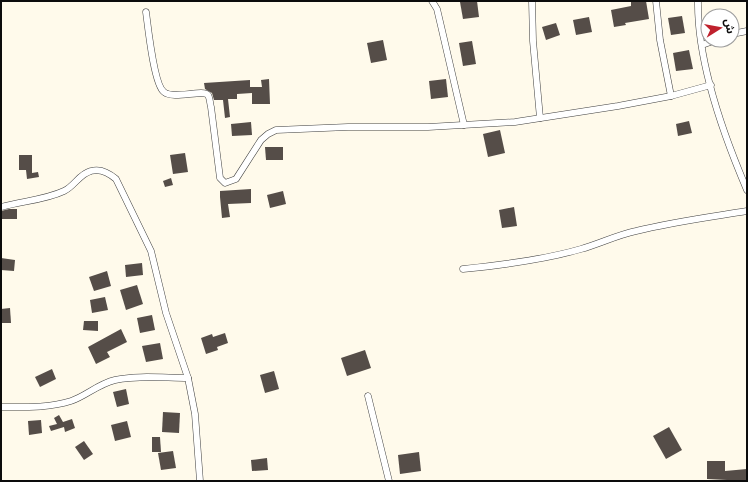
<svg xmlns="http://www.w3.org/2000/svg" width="748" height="482" font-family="'Zilla Slab','Noto Sans Arabic',serif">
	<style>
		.building { fill: #554d48 }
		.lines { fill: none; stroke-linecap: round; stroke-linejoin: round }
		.minor-casing { stroke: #3f3f3f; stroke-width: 7 }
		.minor { stroke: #fff; stroke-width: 6 }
	</style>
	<rect width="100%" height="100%" fill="#fffaeb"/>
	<g class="building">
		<polygon points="477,1 479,17 463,19 460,2"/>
		<polygon points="646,1 649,19 625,23 626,25 614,27 611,10 631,6 631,2"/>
		<polygon points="682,16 685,33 671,35 668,18"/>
		<polygon points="589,17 592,32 576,35 573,20"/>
		<polygon points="556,23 560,35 546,40 542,27"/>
		<polygon points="383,40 387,60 371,63 367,43"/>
		<polygon points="472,41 476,64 463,66 459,43"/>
		<polygon points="689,50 693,69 676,71 673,53"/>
		<polygon points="269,79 270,104 252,104 252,93 237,94 237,99 228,99 230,117 225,118 223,100 214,100 212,93 205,89 204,83 250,80 250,87 262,87 261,80"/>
		<polygon points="446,79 448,97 431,99 429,81"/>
		<polygon points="689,121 692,133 678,136 676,124"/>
		<polygon points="251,122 252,135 232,136 231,124"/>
		<polygon points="500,130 505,153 488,157 483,134"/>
		<polygon points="265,147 283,147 283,160 266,160"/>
		<polygon points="185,153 188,172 173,174 170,155"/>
		<polygon points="19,155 32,155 32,173 38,172 39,177 27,179 26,170 19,170"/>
		<polygon points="171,178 173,185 165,187 163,181"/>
		<polygon points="251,189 251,203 228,204 230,217 222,218 220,197 220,191"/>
		<polygon points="283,191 286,204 270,208 267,195"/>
		<polygon points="514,207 517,226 502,228 499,210"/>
		<polygon points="9,209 17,209 17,219 1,219 1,211"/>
		<polygon points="1,258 15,260 14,271 1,270"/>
		<polygon points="142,263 143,275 126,277 125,265"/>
		<polygon points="107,271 111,286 94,291 89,277"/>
		<polygon points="137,285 143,304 126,310 120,290"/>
		<polygon points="105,297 108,310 92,313 90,300"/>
		<polygon points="10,308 11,323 1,323 1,309"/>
		<polygon points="152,315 155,330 140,333 137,318"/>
		<polygon points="84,321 98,321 98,331 83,330"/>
		<polygon points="121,329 127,342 107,352 110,357 96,364 88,347"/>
		<polygon points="225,333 228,343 217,347 218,350 206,354 201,338 212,334 213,337"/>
		<polygon points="160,343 163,359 146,362 142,346"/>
		<polygon points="365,350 371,368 347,376 341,358"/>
		<polygon points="52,369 56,379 40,387 35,377"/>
		<polygon points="274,371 279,389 265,393 260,375"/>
		<polygon points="126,389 129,404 117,407 113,392"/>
		<polygon points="163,412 180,413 179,433 162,432"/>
		<polygon points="59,415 63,422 72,419 75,428 65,432 64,427 51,431 49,426 57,424 54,418"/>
		<polygon points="41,420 42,433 29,435 28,421"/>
		<polygon points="127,421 131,437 115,441 111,425"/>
		<polygon points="669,427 682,450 666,459 653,436"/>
		<polygon points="152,437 160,437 161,452 152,452"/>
		<polygon points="84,441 93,454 84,460 75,447"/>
		<polygon points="173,451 176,468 161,470 158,453"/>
		<polygon points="419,452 421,471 400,474 398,455"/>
		<polygon points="267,458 268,470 252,471 251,460"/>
		<polygon points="707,461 725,461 725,471 747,469 747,481 707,479"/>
	</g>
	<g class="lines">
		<g class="minor-casing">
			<g id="minor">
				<polyline points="432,1 437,9 441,26 464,125"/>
				<polyline points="532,1 533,41 540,118"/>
				<polyline points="656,1 660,40 671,96"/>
				<path d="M698 1C697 62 723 134 747 190"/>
				<path d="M146 12C148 27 154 85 164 92 173 100 203 89 208 95 210 98 210 104 211 107L220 178 225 183 236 179 261 140 268 134 276 130 348 127H428L515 122 618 106 671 96 711 85"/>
				<polyline points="732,34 747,31"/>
				<polyline points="702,45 716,40"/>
				<path d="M1 207C22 201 45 200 64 191 75 186 79 174 91 171 101 168 109 173 116 179L151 251 166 313 188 378 195 414 200 481"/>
				<path d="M463 269C503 265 543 260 581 249 599 244 617 235 636 231 672 222 710 217 747 211"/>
				<polyline points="368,396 389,481"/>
				<path d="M1 407C24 407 49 408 71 401 86 396 98 384 115 380 137 375 165 378 188 378"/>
			</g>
		</g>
		<use href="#minor" class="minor"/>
	</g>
	<rect width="748" height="482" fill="none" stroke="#0c0c0c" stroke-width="4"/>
	<g transform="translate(720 28) rotate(79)"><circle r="19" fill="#ffffff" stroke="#9e9e9e"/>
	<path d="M0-3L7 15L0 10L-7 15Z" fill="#bf212d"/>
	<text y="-6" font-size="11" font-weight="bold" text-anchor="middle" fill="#0c0c0c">ش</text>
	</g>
</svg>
